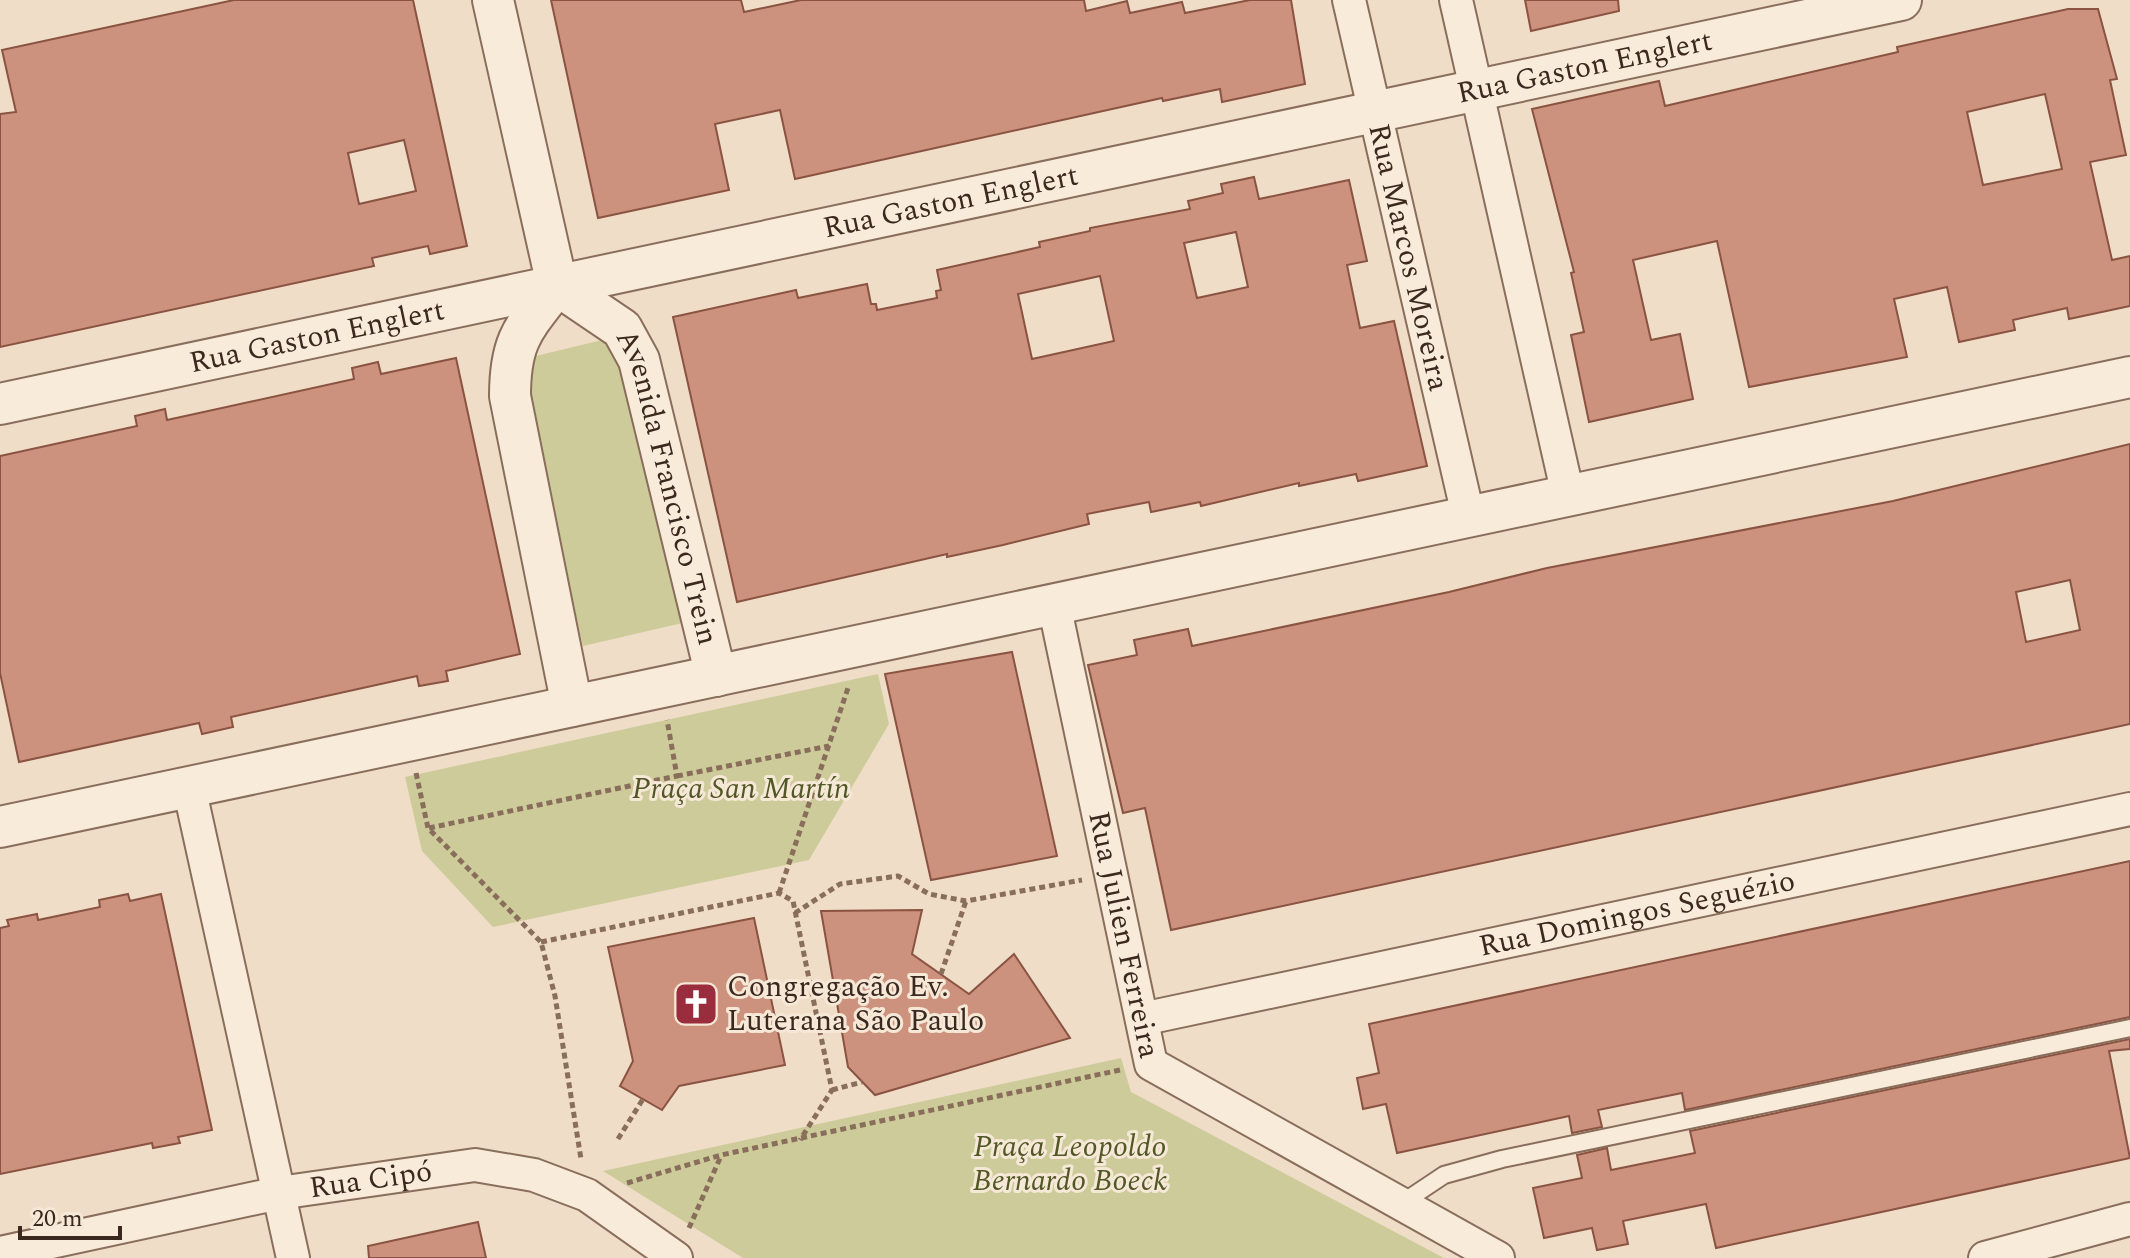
<svg xmlns="http://www.w3.org/2000/svg" width="2130" height="1258" font-family="Spectral,serif">
	<style>
		.green { fill: #cdcb9a }
		.building { fill: #cd927d; stroke: #8a5342; stroke-width: 2; fill-rule: evenodd }
		.lines { fill: none; stroke-linecap: round; stroke-linejoin: round }
		.service-casing { stroke: #8a6e5c; stroke-width: 20 }
		.minor-casing { stroke: #8a6e5c; stroke-width: 36 }
		.tertiary-casing { stroke: #8a6e5c; stroke-width: 44 }
		.path { stroke: #8a6e5c; stroke-width: 5; stroke-dasharray: 6 4; stroke-linecap: butt }
		.service { stroke: #f9ebda; stroke-width: 16 }
		.minor { stroke: #f9ebda; stroke-width: 32 }
		.tertiary { stroke: #f9ebda; stroke-width: 40 }
		.labels { text-anchor: middle; dominant-baseline: central; stroke-width: 6; stroke-linejoin: round; paint-order: stroke }
		.street-label { font-size: 30px; fill: #3b2920; stroke: #f6e8d6 }
		.park-label { font-size: 30px; font-style: italic; fill: #525726; stroke: #f6e8d6 }
		.poi-label { font-size: 30px; fill: #3b2920; stroke: #f6e8d6; text-anchor: start }
	</style>
	<rect width="100%" height="100%" fill="#efddc7"/>
	<g class="green">
		<polygon points="623,335 691,621 583,646 515,361"/>
		<polygon points="878,674 889,724 809,860 493,927 422,851 405,777"/>
		<polygon points="1121,1058 1131,1092 1444,1258 743,1258 603,1171"/>
	</g>
	<g class="building">
		<path d="M234 0H413L467 246 430 254 428 246 372 258 374 266 0 347V114L16 112 2 50ZM404 140 416 191 359 204 348 153Z"/>
		<polygon points="551,0 741,0 744,12 801,0 1084,0 1086,11 1127,1 1130,13 1182,2 1185,13 1250,0 1291,0 1305,84 1222,102 1220,89 1163,101 1162,98 795,179 780,110 715,124 729,190 598,218"/>
		<polygon points="1525,0 1618,0 1619,11 1531,31"/>
		<path d="M2068 9H2098L2117 79 2110 80 2126 155 2090 162 2112 260 2130 256V306L2069 319 2067 308 2013 320 2015 330 1959 342 1947 287 1894 299 1907 357 1749 387 1717 241 1633 260 1651 340 1680 334 1693 399 1589 422 1571 335 1584 332 1571 273 1574 272 1532 109 1659 81 1665 106 1898 52 1897 47ZM2045 94 2062 169 1983 185 1967 112Z"/>
		<path d="M1254 177 1259 199 1349 180 1367 261 1347 265 1360 328 1394 321 1427 466 1358 481 1356 474 1299 486V483L1201 506 1200 502 1151 512 1149 502 1087 514 1089 524 1003 545 947 557V554L737 602 673 317 796 290 798 298 867 284 871 304H876L877 310 937 298 936 291 941 290 937 270 1040 247 1039 242 1090 231V228L1190 209 1188 201 1223 193 1221 184ZM1236 232 1248 287 1197 298 1184 243ZM1100 276 1114 341 1032 359 1018 294Z"/>
		<polygon points="456,358 520,654 446,671 448,681 419,686 417,676 231,717 233,727 202,734 199,723 19,762 0,673 0,456 137,426 135,416 165,409 167,420 354,379 352,368 378,362 381,374"/>
		<path d="M2130 444V724L1171 930 1145 808 1123 813 1088 665 1137 655 1134 640 1188 629 1192 646 1449 592 1547 568 1893 501ZM2070 580 2080 630 2026 642 2016 592Z"/>
		<polygon points="1012,652 1057,856 931,880 885,674"/>
		<polygon points="2130,861 2130,1017 1685,1110 1682,1093 1598,1110 1602,1127 1572,1133 1569,1116 1397,1153 1386,1104 1363,1109 1357,1078 1379,1073 1369,1024"/>
		<polygon points="128,894 130,901 161,894 212,1130 178,1137 180,1143 153,1148 152,1143 0,1174 0,928 9,926 7,920 37,914 38,920 100,907 99,900"/>
		<polygon points="922,910 912,954 969,994 1014,954 1070,1038 875,1095 848,1067 821,911"/>
		<polygon points="754,918 785,1065 679,1086 662,1110 620,1086 633,1061 608,947"/>
		<polygon points="2130,1039 2130,1049 2109,1051 2130,1158 1716,1248 1706,1204 1623,1221 1628,1244 1597,1250 1592,1228 1544,1238 1533,1188 1582,1178 1577,1155 1607,1148 1611,1170 1695,1153 1690,1131"/>
		<polygon points="478,1222 486,1258 369,1258 368,1246"/>
	</g>
	<g class="lines">
		<g class="service-casing">
			<polyline id="service" points="1402,1203 1444,1175 1502,1159 2130,1028"/>
		</g>
		<g class="minor-casing">
			<g id="minor">
				<path id="s1" d="M1349 0 1468 515"/>
				<polyline points="1456,0 1568,495"/>
				<path id="s2" d="M1054 604 1151 1064 1498 1258"/>
				<polyline points="189,787 293,1258"/>
				<path id="s3" d="M1142 1019 2130 809"/>
				<path id="s4" d="M0 1253 279 1193 475 1165 534 1175 587 1195 676 1258"/>
				<polyline points="1985,1258 2130,1219"/>
			</g>
		</g>
		<g class="tertiary-casing">
			<g id="tertiary">
				<path id="s5" d="M493 0 557 285 622 329 639 360 716 676"/>
				<path d="M557 285C524 328 510 339 510 396L572 706"/>
				<path id="s6" d="M0 404 1901 0"/>
				<polyline points="0,827 2130,377"/>
			</g>
		</g>
		<g class="path">
			<polyline points="416,773 428,828 541,942 555,996 581,1159"/>
			<polyline points="677,776 829,746"/>
			<polyline points="429,828 677,776 667,720"/>
			<polyline points="779,893 849,685"/>
			<polyline points="795,913 840,884 898,876 929,894 966,901 1082,880"/>
			<polyline points="541,942 779,893 793,901 832,1090 800,1140"/>
			<polyline points="941,974 966,901"/>
			<polyline points="832,1090 862,1082"/>
			<polyline points="618,1139 643,1099"/>
			<polyline points="627,1183 721,1155 1120,1070"/>
			<polyline points="689,1228 721,1156"/>
		</g>
		<use href="#service" class="service"/>
		<use href="#minor" class="minor"/>
		<use href="#tertiary" class="tertiary"/>
	</g>
	<defs>
		<g id="church-square" transform="scale(2.3)"><rect x="-9" y="-9" width="18" height="18" rx="4" fill="#992c3d" stroke="#f6e8d6"/><path d="M-1.2-6h2.4v3.5h3.3v2.4h-3.3V6h-2.4V-.1h-3.3v-2.4h3.3Z" fill="#fff"/></g>
	</defs>
	<g fill-rule="evenodd">
		<use href="#church-square" x="696" y="1004"/>
	</g>
	<g class="labels">
		<g class="street-label">
			<text stroke="none"><textPath href="#s6" startOffset="1620">Rua Gaston Englert</textPath></text>
			<text stroke="none"><textPath href="#s6" startOffset="972">Rua Gaston Englert</textPath></text>
			<text stroke="none"><textPath href="#s1" startOffset="264">Rua Marcos Moreira</textPath></text>
			<text stroke="none"><textPath href="#s6" startOffset="324">Rua Gaston Englert</textPath></text>
			<text stroke="none"><textPath href="#s5" startOffset="536">Avenida Francisco Trein</textPath></text>
			<text stroke="none"><textPath href="#s3" startOffset="506">Rua Domingos Seguézio</textPath></text>
			<text stroke="none"><textPath href="#s2" startOffset="338">Rua Julien Ferreira</textPath></text>
			<text stroke="none"><textPath href="#s4" startOffset="378">Rua Cipó</textPath></text>
		</g>
		<g class="park-label">
			<text x="741" y="789">Praça San Martín</text>
			<text x="1070" y="1147">Praça Leopoldo<tspan x="1070" dy="34">Bernardo Boeck</tspan></text>
		</g>
		<g class="poi-label">
			<text x="727" y="987">Congregação Ev.<tspan x="727" dy="34">Luterana São Paulo</tspan></text>
		</g>
	</g>
	<path d="M20 1226v12h100v-12" fill="none" stroke="#3b2920" stroke-width="4"/>
	<text x="32" y="1226" font-size="24" fill="#3b2920" stroke="#f6e8d6" stroke-width="6" paint-order="stroke">20 m</text>
</svg>
